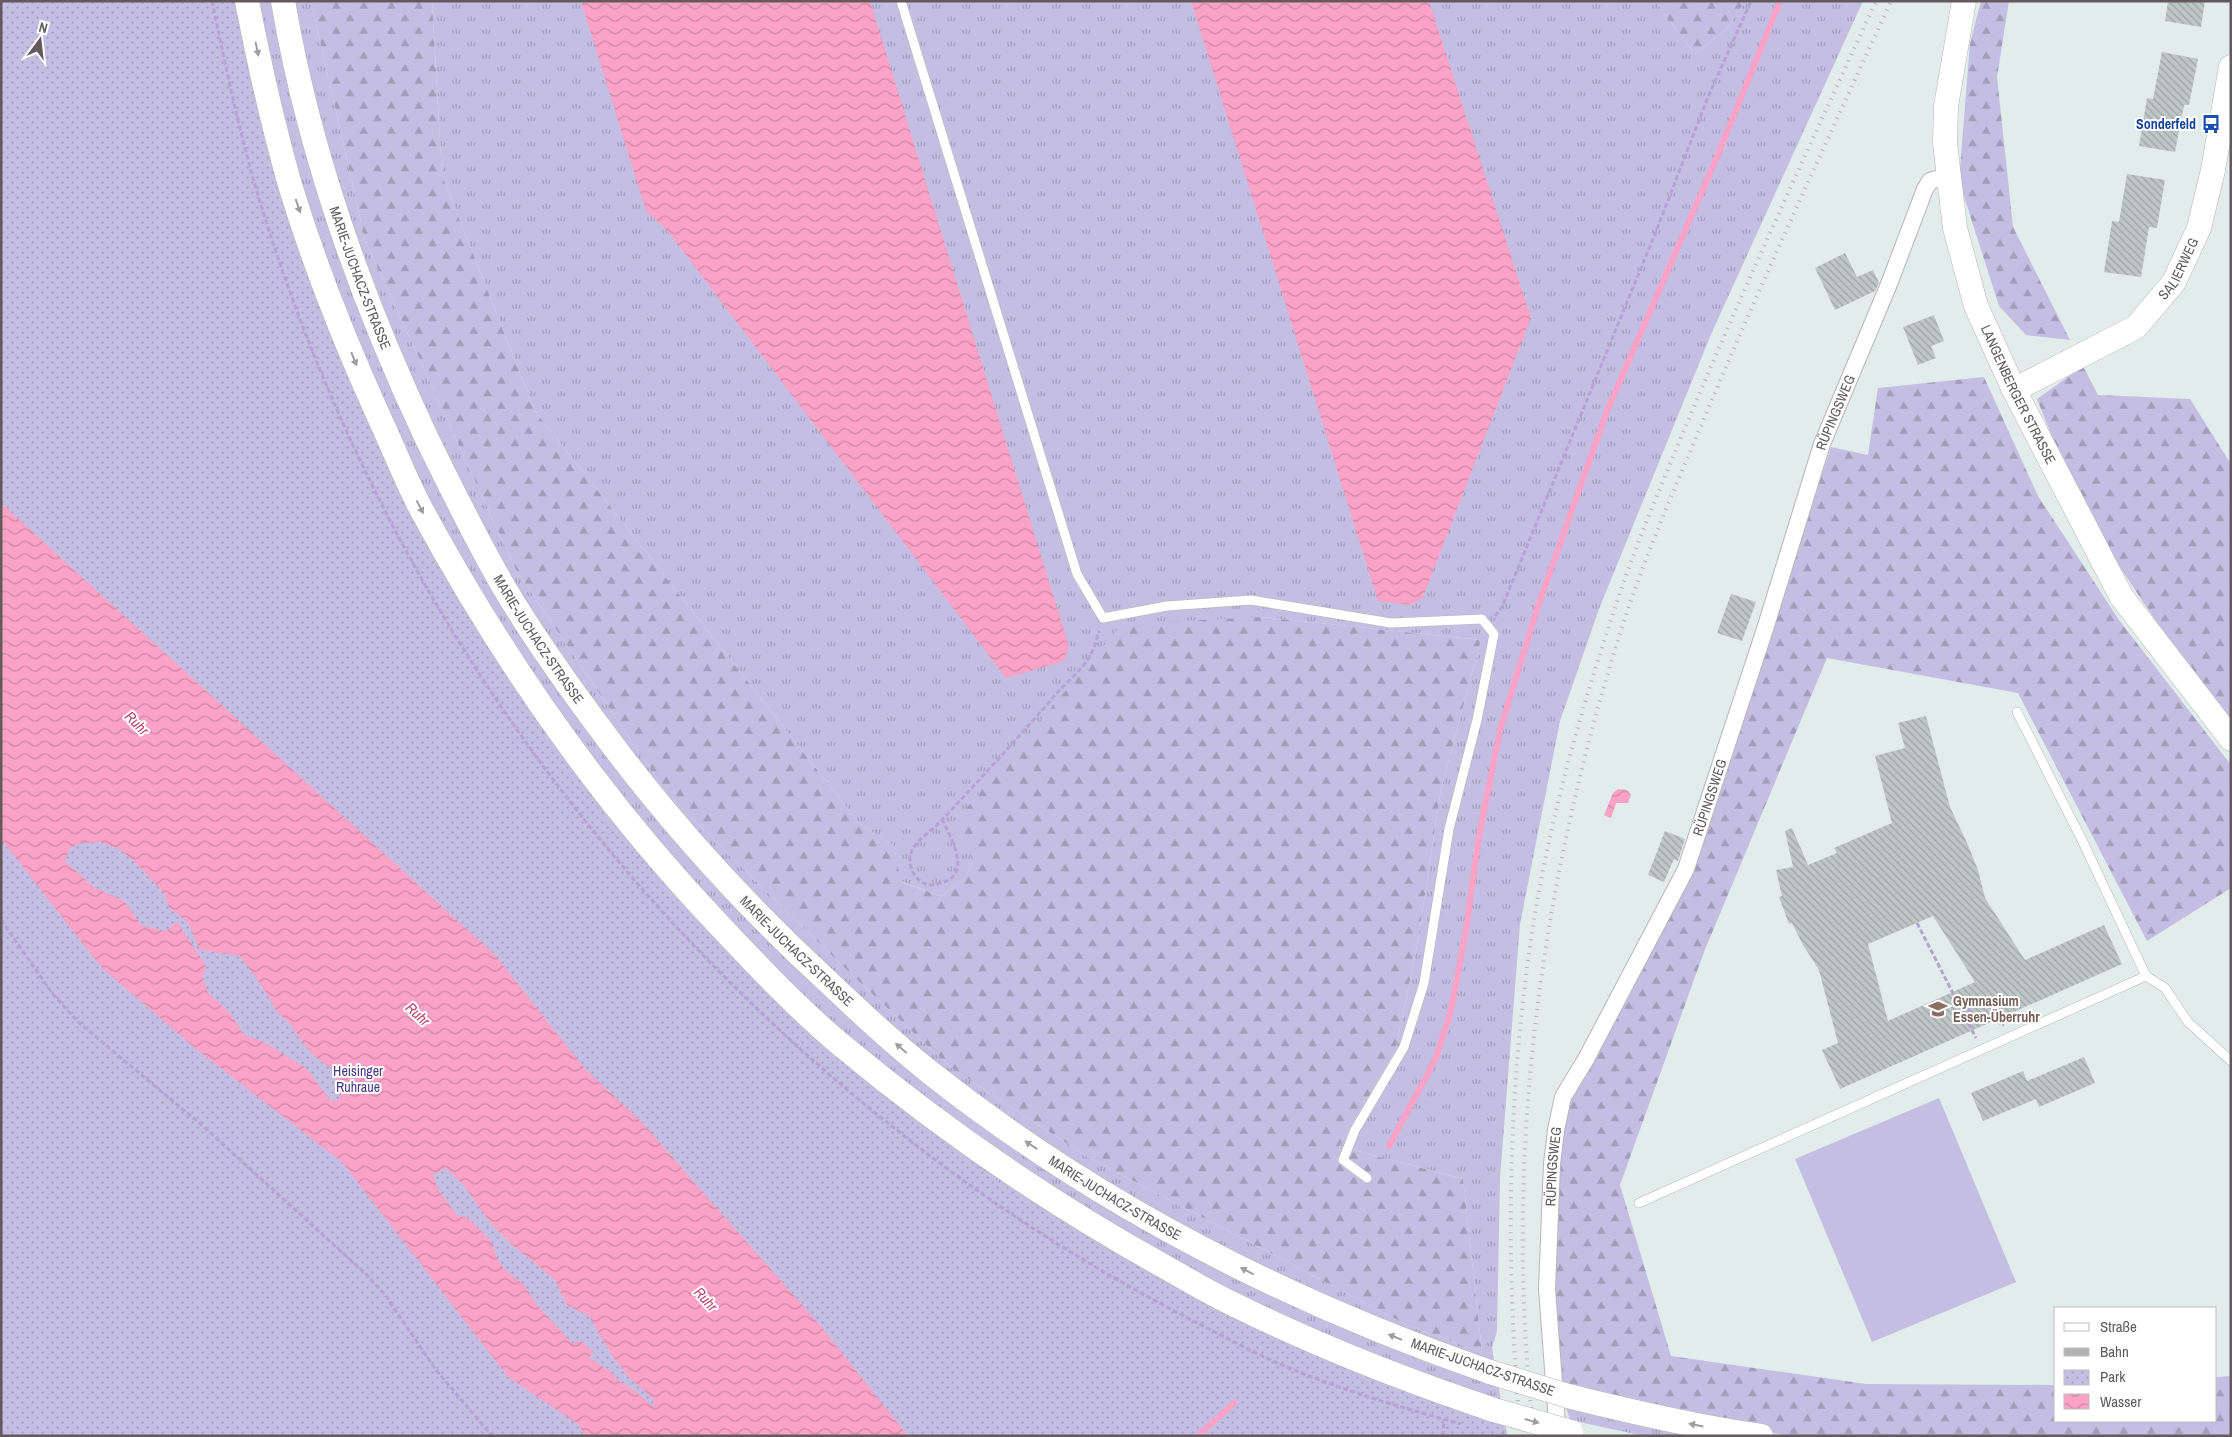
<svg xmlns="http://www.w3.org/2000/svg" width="2232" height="1437" font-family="'Archivo Narrow',sans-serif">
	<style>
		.grass { fill: url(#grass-tufts) }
		.forest { fill: url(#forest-firs) }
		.park { fill: url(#park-dots) }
		.garden { fill: #c4bee3 }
		.water { fill: url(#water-waves); fill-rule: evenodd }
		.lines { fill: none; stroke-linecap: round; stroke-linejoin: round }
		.stream { stroke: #fba2c7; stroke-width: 6 }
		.building { fill: url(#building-back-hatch); fill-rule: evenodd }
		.lane-casing { stroke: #bcb4b6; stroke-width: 10 }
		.street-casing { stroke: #bcb4b6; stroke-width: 18 }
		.secondary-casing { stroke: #bbb3b5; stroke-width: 25 }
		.path { stroke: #b7a2d4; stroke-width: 3; stroke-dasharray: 5 2.5; stroke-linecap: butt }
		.lane { stroke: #fff; stroke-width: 9 }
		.street { stroke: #fff; stroke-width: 16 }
		.secondary { stroke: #fff; stroke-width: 24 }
		.rail { stroke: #b3b2b3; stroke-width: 4; stroke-dasharray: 1 6; stroke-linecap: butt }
		.secondary-bridge-casing { stroke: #bbb3b5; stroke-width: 25; stroke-linecap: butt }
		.secondary-bridge { stroke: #fff; stroke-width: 24 }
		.oneway { fill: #a19c9d }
		.labels { text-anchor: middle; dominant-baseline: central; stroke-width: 4; stroke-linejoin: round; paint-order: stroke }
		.transit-label { font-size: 14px; font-weight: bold; fill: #164399; stroke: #fff; text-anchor: end }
		.street-label { font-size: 14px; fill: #625a5c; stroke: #fff }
		.education-label { font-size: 14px; font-weight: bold; fill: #785e54; stroke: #fff; text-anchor: start }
		.park-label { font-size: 14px; fill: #463883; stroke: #fff }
		.water-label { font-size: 15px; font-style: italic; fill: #bd466f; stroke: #fff }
	</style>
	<defs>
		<pattern id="grass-tufts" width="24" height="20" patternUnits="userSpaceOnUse" patternTransform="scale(1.25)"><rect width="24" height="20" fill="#c4bee3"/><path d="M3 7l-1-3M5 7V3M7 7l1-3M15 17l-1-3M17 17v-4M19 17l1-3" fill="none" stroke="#a39dbb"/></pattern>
		<pattern id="forest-firs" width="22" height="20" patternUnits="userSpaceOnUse" patternTransform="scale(1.25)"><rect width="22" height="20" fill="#c4bee3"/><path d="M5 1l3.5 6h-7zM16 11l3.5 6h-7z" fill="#a39dbb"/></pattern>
		<pattern id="park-dots" width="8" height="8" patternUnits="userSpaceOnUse" patternTransform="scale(1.25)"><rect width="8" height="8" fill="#c4bee3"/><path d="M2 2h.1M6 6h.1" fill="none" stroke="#a39dbb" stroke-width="1.8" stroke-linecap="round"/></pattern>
		<pattern id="water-waves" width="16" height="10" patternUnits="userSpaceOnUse" patternTransform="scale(1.25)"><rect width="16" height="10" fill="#fba2c7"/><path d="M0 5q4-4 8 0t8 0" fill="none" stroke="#cf87a5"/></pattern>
		<pattern id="building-back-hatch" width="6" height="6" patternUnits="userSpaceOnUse" patternTransform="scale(1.25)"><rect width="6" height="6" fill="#bec7c5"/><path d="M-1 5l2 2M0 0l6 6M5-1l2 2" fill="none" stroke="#9ea5a3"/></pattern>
	</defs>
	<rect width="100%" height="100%" fill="#e1eceb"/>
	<g class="grass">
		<polygon points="1,1 311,1 365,240 515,568 667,794 852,975 950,1067 1086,1156 1409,1326 1482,1352 1463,1179 1339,1146 1395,1052 1417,946 1441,789 1481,640 1262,617 973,863 962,881 941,896 900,881 894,846 859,823 535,411 442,175 432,1 1658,1 1660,8 1695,54 1728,28 1745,1 1863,1 1712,332 1599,609 1560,721 1520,924 1500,1178 1497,1331 1492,1348 1507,1436 908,1436"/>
		<polygon points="1566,1407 1696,1436 1644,1436 1570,1420"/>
	</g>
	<g class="forest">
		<polygon points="311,1 432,1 442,175 535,411 859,823 894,846 901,882 941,896 962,881 973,863 958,818 1122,624 1262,617 1481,640 1441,789 1417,946 1395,1052 1339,1146 1463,1179 1482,1352 1409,1326 1086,1156 950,1067 852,975 667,794 515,568 365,240"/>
		<polygon points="1658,1 1745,1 1728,28 1695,54 1660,8"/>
		<polygon points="1981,1 2009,1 1997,77 2013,227 2070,340 2026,335 1999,306 1959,181 1970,43"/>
		<polygon points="2083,366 2098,395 2190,399 2231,464 2231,727 2206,696 2081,509 2037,399"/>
		<polygon points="1984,377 2038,496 2119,620 2231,765 2231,888 2147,941 2018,693 1827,658 1704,952 1620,1185 1671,1356 1866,1384 2056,1385 2056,1421 2216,1421 2216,1377 2231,1376 2231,1436 1795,1436 1724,1427 1557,1383 1550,1288 1556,1165 1569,1099 1677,899 1770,635 1831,447 1868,455 1878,388"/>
	</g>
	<polygon class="park" points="1,1 239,1 280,190 478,627 544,735 606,817 680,905 833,1054 997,1181 1105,1247 1234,1317 1349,1371 1460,1412 1503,1425 1503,1436 1,1436"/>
	<polygon class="garden" points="1939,1098 2016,1282 1872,1342 1795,1159"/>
	<g class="water">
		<polygon points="581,1 870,1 1069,646 1064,661 1006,678 667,230 646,211"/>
		<polygon points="1191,1 1429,1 1531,318 1423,597 1410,605 1378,601"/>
		<path d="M1 503 495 955 586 1070 641 1121 700 1189 820 1325 908 1436H585L578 1424 508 1377 342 1162 196 1049 101 967 1 839ZM101 842 121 850 140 867 164 893 169 907 188 923 200 950 240 956 261 985 279 1014 287 1020 311 1053 335 1072 340 1099 331 1101 306 1068 264 1042 244 1035 229 1012 208 993 203 978 206 965 177 922 166 931 142 926 124 901 95 888 65 861 70 848 81 843ZM446 1168 463 1185 492 1225 511 1244 555 1280 567 1305 589 1316 612 1356 629 1377 653 1399 654 1407 634 1390 619 1381 612 1373 589 1357 594 1353 581 1341 572 1343 538 1306 524 1285 506 1271 497 1259 492 1242 467 1217 458 1216 439 1191 433 1175Z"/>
		<polygon points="1618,789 1627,790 1631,795 1628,803 1616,803 1611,818 1604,815 1613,793"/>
	</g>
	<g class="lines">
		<g class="stream">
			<polyline points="1389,1146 1436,1058 1451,1010 1466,930 1479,836 1500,730 1537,609 1607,411 1719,152 1780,1"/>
			<polyline points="1198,1436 1234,1403"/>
		</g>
	</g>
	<g class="building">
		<polygon points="2168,1 2205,1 2201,27 2165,21"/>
		<polygon points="2162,52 2198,59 2189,105 2184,105 2175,152 2139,146 2147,98 2153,99"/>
		<polygon points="2127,174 2165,180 2157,228 2149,227 2141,277 2104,272 2112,221 2119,222"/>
		<polygon points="1845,253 1857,277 1873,270 1879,283 1875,291 1835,310 1815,268"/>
		<polygon points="1934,315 1944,341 1931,346 1936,358 1918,365 1903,327"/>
		<polygon points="1731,594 1756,602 1742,641 1717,633"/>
		<path d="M1926 716 1950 807 1968 845 1978 870 1985 898 2025 960 2104 925 2122 964 1840 1089 1822 1050 1838 1043 1819 970 1803 945 1792 923 1789 924 1779 897 1782 896 1776 870 1793 867 1785 831 1792 828 1808 865 1837 853 1834 848 1892 823 1875 756 1905 748 1898 723ZM1933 916 1975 982 1888 1021 1868 944Z"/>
		<polygon points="1665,831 1685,839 1678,861 1674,859 1664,882 1648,875"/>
		<polygon points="2084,1057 2095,1083 2039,1107 2036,1099 1983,1121 1971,1093 2023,1071 2027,1081"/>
	</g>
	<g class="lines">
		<g class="lane-casing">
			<g id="lane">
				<polyline points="901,1 1077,574 1103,618 1167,606 1251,600 1391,623 1482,619 1494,634 1477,720 1449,829 1424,983 1404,1047 1355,1130 1343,1160 1367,1178"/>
				<polyline points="2017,712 2082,840 2146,976"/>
				<polyline points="1639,1203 2146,976 2165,988 2188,1022 2231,1061"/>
			</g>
		</g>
		<g class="street-casing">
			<g id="street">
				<path id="s1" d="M1558 1436 1547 1289 1552 1164 1556 1130 1563 1097 1586 1059 1686 869 1765 629 1822 444 1889 284 1925 189 1930 181 1948 176"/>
			</g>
		</g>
		<g class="secondary-casing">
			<g id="secondary">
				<path d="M247 1C259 63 273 125 290 185 314 264 345 342 379 417 393 447 405 478 420 507 502 659 601 801 720 926 758 966 797 1008 840 1044 942 1129 1051 1204 1167 1268 1190 1281 1213 1295 1237 1306 1320 1347 1407 1381 1494 1410"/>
				<path id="s2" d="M283 1C309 154 361 299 427 439 451 488 475 537 502 584 533 637 569 687 605 735 671 824 743 903 824 978 859 1011 894 1044 932 1074 1098 1205 1291 1303 1490 1372"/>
				<path id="s3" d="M1964 1 1946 106 1945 143 1955 228 1976 306 2014 390 2121 596 2231 739"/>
				<path id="s4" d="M2014 390 2136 327 2174 282 2199 228 2213 170 2231 67"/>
				<path d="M1568 1396C1632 1412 1696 1427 1761 1436"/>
			</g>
		</g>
		<g class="path">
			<path d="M212 1C227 73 242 145 264 215 385 601 621 927 945 1167 1028 1229 1116 1282 1209 1329 1238 1344 1268 1360 1299 1372 1351 1393 1407 1409 1461 1424"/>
			<polyline points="1495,616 1502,607 1655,234 1708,97 1751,1"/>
			<path d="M942 819C950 837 972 872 944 882 938 884 932 886 926 884 914 880 907 865 911 853 915 840 933 830 942 820 981 778 1020 736 1057 693 1068 681 1085 667 1092 652 1095 646 1097 638 1099 631"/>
			<polyline points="1,920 52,993 78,1022 204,1127 367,1275 385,1295 436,1370 492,1436"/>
			<polyline points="1917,923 1976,1038"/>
			<polyline points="1961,1007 2004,1025"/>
			<polyline points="1443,1436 1444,1419"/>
		</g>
		<use href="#lane" class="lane"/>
		<use href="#street" class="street"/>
		<use href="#secondary" class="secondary"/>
		<g class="rail">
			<path d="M1521 1436C1505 1269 1507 1098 1532 932 1549 823 1579 715 1614 611 1634 549 1660 488 1685 428 1745 284 1811 143 1876 1"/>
			<path d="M1534 1436C1502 1160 1540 880 1625 618 1647 551 1676 486 1703 421 1762 280 1827 141 1891 1"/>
		</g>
		<g class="secondary-bridge-casing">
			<g id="secondary-bridge">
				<polyline points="1490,1372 1568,1396"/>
				<polyline points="1494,1410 1571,1432"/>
			</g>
		</g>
		<use href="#secondary-bridge" class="secondary-bridge"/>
	</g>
	<defs><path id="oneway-solid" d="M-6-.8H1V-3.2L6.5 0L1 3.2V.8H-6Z" transform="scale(1.25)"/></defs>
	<g class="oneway">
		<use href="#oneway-solid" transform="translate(257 49) rotate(78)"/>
		<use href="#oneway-solid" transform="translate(298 206) rotate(71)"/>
		<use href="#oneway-solid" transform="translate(354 359) rotate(68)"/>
		<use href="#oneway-solid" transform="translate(420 507) rotate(62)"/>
		<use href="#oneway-solid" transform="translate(901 1048) rotate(-139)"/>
		<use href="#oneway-solid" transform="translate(1031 1145) rotate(-147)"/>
		<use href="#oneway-solid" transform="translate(1247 1271) rotate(-153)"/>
		<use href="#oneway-solid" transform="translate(1395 1337) rotate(-158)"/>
		<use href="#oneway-solid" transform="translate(1532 1421) rotate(16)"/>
		<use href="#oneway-solid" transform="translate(1696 1425) rotate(-169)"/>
	</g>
	<defs>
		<g id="bus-bare" transform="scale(1.5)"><path d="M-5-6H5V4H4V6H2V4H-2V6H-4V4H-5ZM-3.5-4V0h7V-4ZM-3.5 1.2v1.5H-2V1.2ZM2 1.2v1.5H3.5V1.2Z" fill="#1a4fb4" stroke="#fff" stroke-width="2.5" paint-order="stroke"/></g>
		<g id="school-bare" transform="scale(1.5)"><path d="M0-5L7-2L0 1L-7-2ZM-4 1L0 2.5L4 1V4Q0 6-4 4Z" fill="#8d6e63" stroke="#fff" stroke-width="2.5" paint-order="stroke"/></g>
	</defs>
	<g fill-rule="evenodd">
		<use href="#bus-bare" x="2211" y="124"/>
		<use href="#school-bare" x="1938" y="1009"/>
	</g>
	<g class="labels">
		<g class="transit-label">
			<text x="2196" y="124">Sonderfeld</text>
		</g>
		<g class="street-label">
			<text stroke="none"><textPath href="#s4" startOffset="210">SALIERWEG</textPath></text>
			<text stroke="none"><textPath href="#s2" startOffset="288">MARIE-JUCHACZ-STRASSE</textPath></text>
			<text stroke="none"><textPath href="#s3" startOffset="408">LANGENBERGER STRASSE</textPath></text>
			<text stroke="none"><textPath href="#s1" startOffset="1080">RÜPINGSWEG</textPath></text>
			<text stroke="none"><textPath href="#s2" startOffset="692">MARIE-JUCHACZ-STRASSE</textPath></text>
			<text stroke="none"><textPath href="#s1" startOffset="675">RÜPINGSWEG</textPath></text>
			<text stroke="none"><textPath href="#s2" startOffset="1098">MARIE-JUCHACZ-STRASSE</textPath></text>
			<text stroke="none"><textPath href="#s1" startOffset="270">RÜPINGSWEG</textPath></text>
			<text stroke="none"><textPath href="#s2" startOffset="1502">MARIE-JUCHACZ-STRASSE</textPath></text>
			<text transform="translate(1483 1367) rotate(19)">MARIE-JUCHACZ-STRASSE</text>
		</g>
		<g class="education-label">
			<text x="1953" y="1001">Gymnasium<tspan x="1953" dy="16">Essen-Überruhr</tspan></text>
		</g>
		<g class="park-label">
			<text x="358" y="1071">Heisinger<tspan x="358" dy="16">Ruhraue</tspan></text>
		</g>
		<g class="water-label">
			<text transform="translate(137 723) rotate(45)">Ruhr</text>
			<text transform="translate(418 1014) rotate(43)">Ruhr</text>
			<text transform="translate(706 1299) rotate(47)">Ruhr</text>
		</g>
	</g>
	<rect width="2232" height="1437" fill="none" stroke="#625a5c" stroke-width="5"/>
	<rect x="2054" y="1307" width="162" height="115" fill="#ffffff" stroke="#c0bdbe"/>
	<rect x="2064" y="1323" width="25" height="8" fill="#ffffff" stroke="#c0bdbe"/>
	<text x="2100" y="1332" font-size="15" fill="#625a5c">Straße</text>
	<rect x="2064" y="1348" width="25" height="8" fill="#b3b2b3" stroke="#c0bdbe"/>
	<text x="2100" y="1357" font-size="15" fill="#625a5c">Bahn</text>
	<rect x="2064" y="1370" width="25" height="15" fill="url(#park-dots)" stroke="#c0bdbe"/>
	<text x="2100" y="1382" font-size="15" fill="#625a5c">Park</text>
	<rect x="2064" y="1394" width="25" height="15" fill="url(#water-waves)" stroke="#c0bdbe"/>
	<text x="2100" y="1407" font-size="15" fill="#625a5c">Wasser</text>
	<g transform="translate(40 40) rotate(15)" stroke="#ffffff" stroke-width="4" paint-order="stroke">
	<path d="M0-4L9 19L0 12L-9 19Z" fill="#625a5c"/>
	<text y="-8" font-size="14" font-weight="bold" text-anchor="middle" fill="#625a5c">N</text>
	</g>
</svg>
